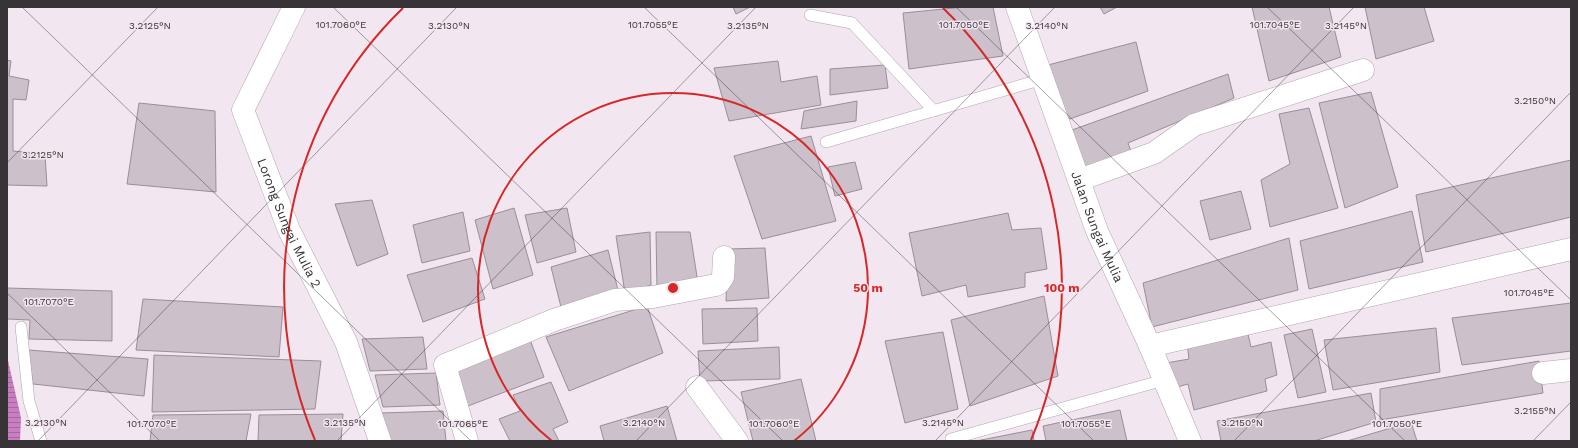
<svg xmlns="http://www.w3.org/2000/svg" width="1578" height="448" font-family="'Work Sans',sans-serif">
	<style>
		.water { fill: url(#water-rules) }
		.building { fill: #ccc0ca; stroke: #9a8f99 }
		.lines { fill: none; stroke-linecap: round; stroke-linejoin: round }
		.service-casing { stroke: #b1a5af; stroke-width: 12 }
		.minor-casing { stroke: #b1a5af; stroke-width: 23 }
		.service { stroke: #fff; stroke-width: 11 }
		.minor { stroke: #fff; stroke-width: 22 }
		.ticks { fill: none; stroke: #383337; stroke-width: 1; stroke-opacity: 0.45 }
		.ring { fill: none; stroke: #d62828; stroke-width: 2 }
		.labels { text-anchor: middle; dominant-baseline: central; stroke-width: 3; stroke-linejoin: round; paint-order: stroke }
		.street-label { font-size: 13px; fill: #383337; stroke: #f2e6f0 }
		.ticks-label { font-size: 10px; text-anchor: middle; fill: #383337; stroke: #f2e6f0; stroke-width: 3; stroke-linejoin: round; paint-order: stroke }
		.centre { fill: #d62828; stroke: #f2e6f0; stroke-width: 2 }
		.ring-label { font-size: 12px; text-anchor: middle; font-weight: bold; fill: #d62828; stroke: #f2e6f0; stroke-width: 3; stroke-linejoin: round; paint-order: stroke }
	</style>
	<defs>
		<pattern id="water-rules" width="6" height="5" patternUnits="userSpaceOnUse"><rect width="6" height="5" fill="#c87ec0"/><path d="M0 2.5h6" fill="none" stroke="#a3689d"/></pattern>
	</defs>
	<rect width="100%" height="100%" fill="#f2e6f0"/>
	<polygon class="water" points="7,356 21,418 20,441 7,441"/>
	<g class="building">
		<polygon points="733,7 750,7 736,14"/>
		<polygon points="964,7 993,7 1003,56 909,69 903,13"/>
		<polygon points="1100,7 1117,7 1104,14"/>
		<polygon points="1252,7 1329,7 1341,57 1269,81"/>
		<polygon points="1365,7 1424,7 1434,41 1376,59"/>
		<polygon points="1136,42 1148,91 1067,120 1048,65"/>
		<polygon points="7,60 11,61 9,76 29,80 26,100 13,99 13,151 45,154 47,186 7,185"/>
		<polygon points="778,61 781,82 817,76 821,105 729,121 714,68"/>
		<polygon points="885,65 888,88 830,95 830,69"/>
		<polygon points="1228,74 1234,98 1128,143 1132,154 1083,173 1072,130"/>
		<polygon points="1371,92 1398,187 1345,208 1319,103"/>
		<polygon points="857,101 856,121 801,129 804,111"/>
		<polygon points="139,103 215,111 216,192 127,184"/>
		<polygon points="1309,108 1338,208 1270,227 1261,180 1290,164 1279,114"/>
		<polygon points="811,136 836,221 762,239 734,156"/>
		<polygon points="1571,160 1571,217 1426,252 1416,195"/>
		<polygon points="855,162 862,189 835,196 828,167"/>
		<polygon points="1241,191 1251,229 1210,240 1200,201"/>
		<polygon points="372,200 388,254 357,266 335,204"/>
		<polygon points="514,208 533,275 493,289 475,220"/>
		<polygon points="567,208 576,252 537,263 525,215"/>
		<polygon points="1412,211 1423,262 1309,289 1300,241"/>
		<polygon points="463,212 470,251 422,263 413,225"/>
		<polygon points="1008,213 1012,230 1041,228 1047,269 1025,273 1025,287 968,297 966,285 922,296 909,233"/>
		<polygon points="650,232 651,285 625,293 616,236"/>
		<polygon points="656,232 690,232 698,283 657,289"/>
		<polygon points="1289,238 1298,290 1152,327 1143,283"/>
		<polygon points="765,248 769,298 726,301 728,249"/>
		<polygon points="608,250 618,290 561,307 551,267"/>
		<polygon points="472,258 485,299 423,322 407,275"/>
		<polygon points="7,288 112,291 112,341 29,339 30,320 7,319"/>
		<polygon points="1044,296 1058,376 970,406 951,320"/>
		<polygon points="143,299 283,307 279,357 136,350"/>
		<polygon points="1571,303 1571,351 1462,365 1452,318"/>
		<polygon points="647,306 663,353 569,391 546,337"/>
		<polygon points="757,308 758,341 703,344 702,309"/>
		<polygon points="1436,328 1440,372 1333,390 1324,340"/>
		<polygon points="1312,329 1326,392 1298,398 1284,335"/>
		<polygon points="1247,330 1251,347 1271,342 1277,375 1265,379 1267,391 1194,410 1188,384 1174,388 1166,363 1189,359 1187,342"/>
		<polygon points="943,332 958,409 905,423 885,341"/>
		<polygon points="423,337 427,369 370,371 362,339"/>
		<polygon points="529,337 544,377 468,406 455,369"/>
		<polygon points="779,347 780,379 700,381 698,351"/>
		<polygon points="28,350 148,359 144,396 33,384"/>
		<polygon points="154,355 321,361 315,409 152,412"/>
		<polygon points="1539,361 1543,393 1380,420 1380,389"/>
		<polygon points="436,373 440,405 383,407 375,375"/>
		<polygon points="801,379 816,441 753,441 741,392"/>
		<polygon points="551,382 568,422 553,429 559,441 510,441 499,419 520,411 513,395"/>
		<polygon points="1371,393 1376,422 1314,441 1221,441 1217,421"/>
		<polygon points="667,406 677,441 604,441 600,426"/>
		<polygon points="1120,410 1127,441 1046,441 1043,426"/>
		<polygon points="443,411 446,441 388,441 381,413"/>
		<polygon points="251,414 246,441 150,441 153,415"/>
		<polygon points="343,414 341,441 258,441 259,415"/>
		<polygon points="1411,422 1417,441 1347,441"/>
		<polygon points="1032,430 1034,441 976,441"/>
	</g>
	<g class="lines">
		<g class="service-casing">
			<g id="service">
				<polyline points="810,15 852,23 934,111"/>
				<polyline points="826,142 1043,79"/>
				<polyline points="21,327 29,401 41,441"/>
				<polyline points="951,439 1164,380"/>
			</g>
		</g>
		<g class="minor-casing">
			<g id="minor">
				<path id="s1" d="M294 7 243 110 289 230 346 342 380 441"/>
				<path id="s2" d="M1017 7 1097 231 1150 346 1190 441"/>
				<polyline points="1079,180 1154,153 1194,125 1363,70"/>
				<polyline points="1150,346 1571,249"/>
				<polyline points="1543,373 1571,370"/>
				<polyline points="697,387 737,441"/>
				<polyline points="467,441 445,365 554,320 615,300 653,297 716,285 719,283 723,277 724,257"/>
			</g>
		</g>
		<use href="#service" class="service"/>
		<use href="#minor" class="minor"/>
	</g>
	<path class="ticks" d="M22 7 471 441M333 7 783 441M644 7 1094 441M956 7 1405 441M1267 7 1571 300M7 163 158 7M7 293 160 441M38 441 457 7M337 441 756 7M636 441 1055 7M935 441 1354 7M1234 441 1571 92M1533 441 1571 402"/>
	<g class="ring">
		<path d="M552 441A195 195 0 1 1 794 441"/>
		<path d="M315 440A389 389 0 0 1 403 8M943 8A389 389 0 0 1 1031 440"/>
	</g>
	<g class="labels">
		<g class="street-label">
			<text stroke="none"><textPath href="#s1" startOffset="237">Lorong Sungai Mulia 2</textPath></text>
			<text stroke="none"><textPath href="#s2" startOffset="234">Jalan Sungai Mulia</textPath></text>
		</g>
	</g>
	<g class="ticks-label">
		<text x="341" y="28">101.7060°E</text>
		<text x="653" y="28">101.7055°E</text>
		<text x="964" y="28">101.7050°E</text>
		<text x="1275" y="28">101.7045°E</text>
		<text x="150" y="29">3.2125°N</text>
		<text x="1346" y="29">3.2145°N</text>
		<text x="449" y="29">3.2130°N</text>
		<text x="748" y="29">3.2135°N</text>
		<text x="1047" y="29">3.2140°N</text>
		<text x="1535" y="104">3.2150°N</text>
		<text x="43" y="158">3.2125°N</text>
		<text x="1529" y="296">101.7045°E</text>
		<text x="49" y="305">101.7070°E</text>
		<text x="1535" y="414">3.2155°N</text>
		<text x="46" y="426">3.2130°N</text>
		<text x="345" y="426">3.2135°N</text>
		<text x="644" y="426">3.2140°N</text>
		<text x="943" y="426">3.2145°N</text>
		<text x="1242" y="426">3.2150°N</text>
		<text x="152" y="427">101.7070°E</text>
		<text x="463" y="427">101.7065°E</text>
		<text x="774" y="427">101.7060°E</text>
		<text x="1086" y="427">101.7055°E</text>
		<text x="1397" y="427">101.7050°E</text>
	</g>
	<circle cx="673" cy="288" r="6" class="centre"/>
	<g class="ring-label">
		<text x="868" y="292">50 m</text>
		<text x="1062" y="292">100 m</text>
	</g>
	<rect width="1578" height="448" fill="none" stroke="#383337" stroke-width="16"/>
</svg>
